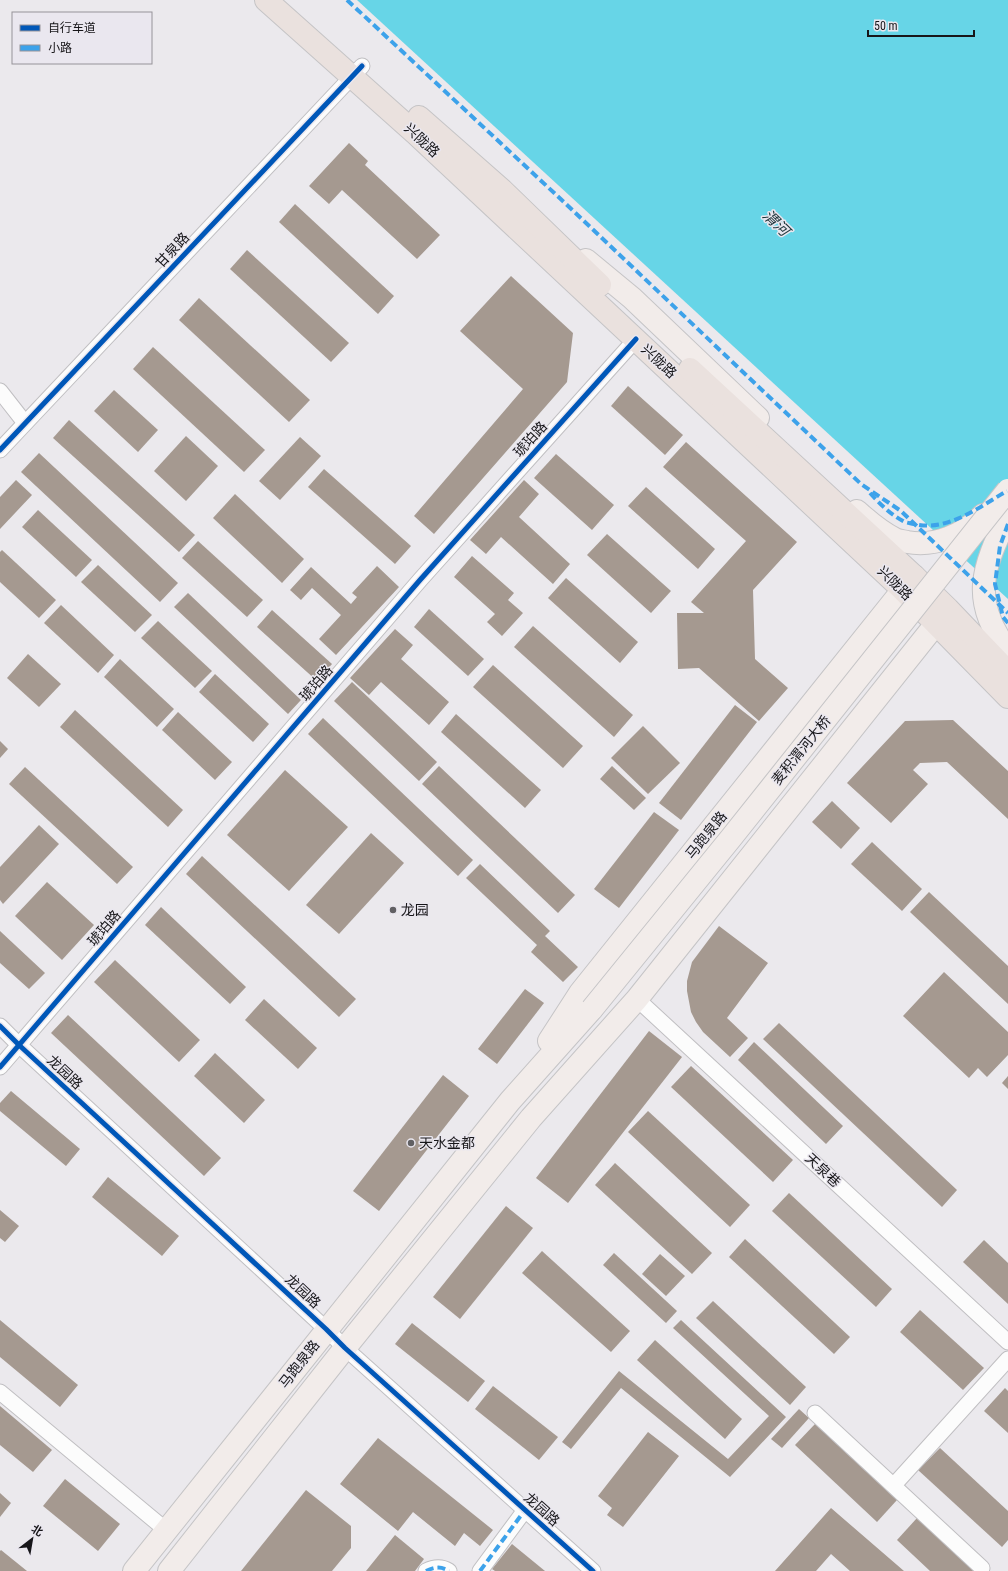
<svg xmlns="http://www.w3.org/2000/svg" width="1008" height="1571" font-family="'Roboto Condensed','Noto Sans SC',sans-serif">
	<style>
		.water { fill: #67d5e7 }
		.building { fill: #a59990 }
		.lines { fill: none; stroke-linecap: round; stroke-linejoin: round }
		.street-casing { stroke: #c0bfc2; stroke-width: 17 }
		.primary-casing { stroke: #c5c4c6; stroke-width: 24 }
		.highway-casing { stroke: #c5c4c6; stroke-width: 24 }
		.street { stroke: #fcfcfc; stroke-width: 15 }
		.primary { stroke: #f2ecea; stroke-width: 22 }
		.highway { stroke: #eae1de; stroke-width: 22 }
		.primary-bridge-casing { stroke: #c5c4c6; stroke-width: 24; stroke-linecap: butt }
		.primary-bridge { stroke: #f2ecea; stroke-width: 22 }
		.quiet { stroke: #3da2ea; stroke-width: 4; stroke-dasharray: 8 4; stroke-linecap: butt }
		.cycleway-casing { stroke: #eae7ef; stroke-width: 8 }
		.cycleway { stroke: #0057b8; stroke-width: 5 }
		.poi-dot { fill: #616063; stroke: #eae7ef; stroke-width: 1.5 }
		.labels { text-anchor: middle; dominant-baseline: central; stroke-width: 3; stroke-linejoin: round; paint-order: stroke }
		.street-label { font-size: 14px; fill: #171619; stroke: #eae7ef }
		.poi-label { font-size: 14px; fill: #171619; stroke: #eae7ef; text-anchor: start }
		.water-label { font-size: 15px; font-style: italic; fill: #1d353a; stroke: #eae7ef }
	</style>
	<rect width="100%" height="100%" fill="#ebe9ed"/>
	<polygon class="water" points="357,0 1008,0 1008,599"/>
	<g class="building">
		<polygon points="349,143 368,161 365,165 440,235 417,259 342,190 329,204 309,186"/>
		<polygon points="295,204 394,296 378,314 279,222"/>
		<polygon points="247,250 349,343 331,362 230,269"/>
		<polygon points="511,276 573,333 567,382 434,534 414,516 523,389 460,331"/>
		<polygon points="199,298 310,400 289,422 179,320"/>
		<polygon points="153,347 265,450 244,472 133,369"/>
		<polygon points="628,386 683,435 665,455 611,406"/>
		<polygon points="114,390 158,430 138,452 94,411"/>
		<polygon points="69,420 195,535 179,552 53,438"/>
		<polygon points="186,436 218,466 186,501 154,471"/>
		<polygon points="300,437 321,456 280,500 259,481"/>
		<polygon points="686,442 797,542 753,590 755,659 788,688 759,721 699,668 678,669 677,613 704,613 691,602 746,541 663,467"/>
		<polygon points="39,453 178,583 160,602 21,472"/>
		<polygon points="556,454 614,505 592,530 534,478"/>
		<polygon points="324,469 411,546 395,564 308,487"/>
		<polygon points="16,480 32,495 0,529 0,497"/>
		<polygon points="524,480 539,494 519,517 570,564 553,584 501,537 486,554 470,540"/>
		<polygon points="646,487 715,549 698,569 628,506"/>
		<polygon points="235,494 304,559 282,583 213,518"/>
		<polygon points="38,510 92,560 76,577 22,527"/>
		<polygon points="607,534 671,591 651,613 587,555"/>
		<polygon points="198,541 263,600 247,617 182,558"/>
		<polygon points="2,550 56,600 39,618 0,582 0,552"/>
		<polygon points="472,556 514,593 508,600 523,613 502,636 487,622 495,614 454,577"/>
		<polygon points="98,565 152,615 135,632 81,582"/>
		<polygon points="377,566 399,587 336,655 319,639 341,615 312,588 301,600 290,590 311,567 351,604 357,597 352,593"/>
		<polygon points="566,578 638,642 620,663 548,598"/>
		<polygon points="188,593 301,700 288,714 174,607"/>
		<polygon points="61,605 114,655 98,673 44,623"/>
		<polygon points="429,609 484,659 468,676 414,627"/>
		<polygon points="272,610 332,664 317,681 257,627"/>
		<polygon points="158,621 212,671 195,688 141,638"/>
		<polygon points="533,626 633,715 614,737 514,647"/>
		<polygon points="395,629 413,645 401,659 449,702 429,725 381,682 369,695 350,678"/>
		<polygon points="28,654 61,684 39,707 7,678"/>
		<polygon points="120,659 174,709 157,727 104,677"/>
		<polygon points="493,665 583,746 563,768 473,687"/>
		<polygon points="215,674 269,724 253,742 199,692"/>
		<polygon points="352,682 437,762 419,781 334,701"/>
		<polygon points="735,705 757,722 681,820 659,803"/>
		<polygon points="75,710 183,810 168,827 60,727"/>
		<polygon points="178,712 232,762 215,780 162,730"/>
		<polygon points="456,714 541,790 525,808 441,732"/>
		<polygon points="323,718 473,860 458,876 308,734"/>
		<polygon points="953,720 1008,771 1008,819 947,762 920,763 913,770 928,784 891,823 847,783 905,721"/>
		<polygon points="643,726 680,763 648,794 611,758"/>
		<polygon points="0,741 8,749 0,758"/>
		<polygon points="439,766 575,895 558,913 422,784"/>
		<polygon points="612,766 646,798 634,810 600,779"/>
		<polygon points="25,767 133,867 117,884 9,784"/>
		<polygon points="285,770 348,827 289,891 227,835"/>
		<polygon points="832,801 860,828 841,849 812,822"/>
		<polygon points="654,812 679,830 619,908 594,889"/>
		<polygon points="39,825 59,844 3,904 0,900 0,867"/>
		<polygon points="371,833 404,863 339,934 306,905"/>
		<polygon points="872,842 922,889 902,911 851,864"/>
		<polygon points="202,856 356,999 339,1017 186,874"/>
		<polygon points="480,864 550,931 545,936 578,967 563,982 531,952 537,945 466,878"/>
		<polygon points="47,882 94,925 62,960 15,916"/>
		<polygon points="929,892 1008,966 1008,1004 910,912"/>
		<polygon points="161,907 246,987 230,1004 145,925"/>
		<polygon points="719,926 768,963 727,1018 748,1038 730,1057 703,1032 696,1022 691,1012 687,991 687,981 692,962"/>
		<polygon points="0,931 45,973 29,989 0,963"/>
		<polygon points="115,960 200,1040 179,1062 94,982"/>
		<polygon points="944,972 1008,1032 1008,1055 987,1077 978,1068 969,1078 903,1016"/>
		<polygon points="525,989 544,1003 497,1064 478,1049"/>
		<polygon points="264,999 317,1048 298,1069 245,1020"/>
		<polygon points="68,1015 221,1158 204,1176 51,1033"/>
		<polygon points="779,1023 957,1190 942,1207 763,1039"/>
		<polygon points="649,1031 682,1057 568,1203 536,1178"/>
		<polygon points="754,1042 843,1126 826,1144 738,1060"/>
		<polygon points="215,1053 265,1100 244,1123 194,1076"/>
		<polygon points="691,1066 793,1160 773,1182 671,1087"/>
		<polygon points="443,1075 469,1096 379,1211 353,1191"/>
		<polygon points="1008,1076 1008,1089 1002,1083"/>
		<polygon points="11,1091 80,1149 66,1166 0,1111 0,1103"/>
		<polygon points="648,1111 750,1205 730,1227 628,1132"/>
		<polygon points="615,1163 712,1253 692,1274 595,1185"/>
		<polygon points="108,1177 179,1236 162,1256 92,1197"/>
		<polygon points="789,1193 892,1289 876,1307 772,1211"/>
		<polygon points="506,1206 533,1228 460,1319 433,1297"/>
		<polygon points="0,1210 19,1226 5,1242 0,1238"/>
		<polygon points="745,1239 850,1337 834,1354 729,1257"/>
		<polygon points="984,1240 1008,1263 1008,1304 963,1262"/>
		<polygon points="542,1251 630,1331 611,1352 522,1273"/>
		<polygon points="614,1253 677,1311 666,1323 603,1265"/>
		<polygon points="660,1254 685,1276 666,1296 642,1274"/>
		<polygon points="713,1301 806,1387 790,1405 696,1318"/>
		<polygon points="920,1310 984,1368 963,1390 900,1332"/>
		<polygon points="0,1320 78,1385 60,1407 0,1357"/>
		<polygon points="681,1320 786,1417 730,1477 621,1388 571,1449 562,1442 619,1371 728,1459 769,1416 673,1328"/>
		<polygon points="412,1323 485,1381 468,1402 395,1344"/>
		<polygon points="655,1340 742,1419 725,1439 637,1360"/>
		<polygon points="493,1386 558,1437 539,1460 475,1409"/>
		<polygon points="1005,1388 1008,1391 1008,1433 984,1411"/>
		<polygon points="0,1406 52,1450 33,1472 0,1445"/>
		<polygon points="799,1409 809,1418 782,1448 771,1439"/>
		<polygon points="815,1424 897,1500 877,1522 795,1445"/>
		<polygon points="648,1432 679,1456 623,1527 607,1515 612,1508 598,1496"/>
		<polygon points="378,1438 493,1530 480,1546 464,1533 455,1546 413,1512 398,1531 340,1484"/>
		<polygon points="940,1448 1008,1511 1008,1540 1002,1547 918,1470"/>
		<polygon points="65,1479 120,1524 98,1551 43,1506"/>
		<polygon points="306,1490 351,1526 351,1548 332,1571 241,1571"/>
		<polygon points="0,1493 11,1503 0,1517"/>
		<polygon points="831,1508 904,1571 850,1571 831,1554 816,1571 775,1571"/>
		<polygon points="917,1518 975,1571 930,1571 897,1540"/>
		<polygon points="395,1535 424,1559 415,1571 366,1571"/>
		<polygon points="512,1544 545,1571 495,1571 492,1569"/>
		<polygon points="1,1550 27,1571 0,1571 0,1551"/>
	</g>
	<g class="lines">
		<g class="street-casing">
			<g id="street">
				<polyline points="0,391 25,423"/>
				<polyline points="0,450 362,66"/>
				<polyline points="637,999 1008,1342"/>
				<polyline points="0,1026 19,1045 326,1329 345,1348 593,1571"/>
				<polyline points="0,1067 420,580 636,339"/>
				<polyline points="0,1392 166,1530"/>
				<polyline points="815,1413 982,1568"/>
				<polyline points="894,1485 1008,1359"/>
				<path d="M426 1571C434 1567 441 1566 449 1571"/>
				<polyline points="480,1571 525,1510"/>
			</g>
		</g>
		<g class="primary-casing">
			<g id="primary">
				<polyline points="586,260 632,298 758,418"/>
				<path d="M857 511C869 522 881 532 895 539 899 541 903 541 907 542 936 547 963 535 983 515"/>
				<path d="M1008 516C982 568 970 601 1008 651"/>
				<polyline points="549,1041 580,993 914,576"/>
				<polyline points="134,1571 510,1101 592,1009"/>
				<polyline points="169,1571 345,1348 531,1118 637,999 947,610"/>
			</g>
		</g>
		<g class="highway-casing">
			<g id="highway">
				<polyline points="266,0 415,133 902,589 1008,697"/>
				<polyline points="419,117 502,190 600,285"/>
				<polyline points="690,369 914,576 948,609 1008,672"/>
			</g>
		</g>
		<use href="#street" class="street"/>
		<use href="#primary" class="primary"/>
		<use href="#highway" class="highway"/>
		<g class="primary-bridge-casing">
			<polyline id="primary-bridge" points="592,1009 731,838 1008,490"/>
		</g>
		<use href="#primary-bridge" class="primary-bridge"/>
		<g class="quiet">
			<polyline points="347,0 566,204 861,484 901,511 1008,613"/>
			<path d="M870 493C880 504 890 514 903 521 906 523 911 523 914 524 948 532 979 507 1007 491"/>
			<polyline points="1008,524 1000,546 995,584 1003,617 1008,623"/>
			<path d="M426 1571C434 1567 441 1566 449 1571"/>
			<polyline points="480,1571 525,1510"/>
		</g>
		<g class="cycleway-casing">
			<g id="cycleway">
				<polyline points="0,450 362,66"/>
				<polyline points="0,1026 19,1045 326,1329 345,1348 593,1571"/>
				<polyline points="0,1067 420,580 636,339"/>
			</g>
		</g>
		<use href="#cycleway" class="cycleway"/>
	</g>
	<g class="poi-dot">
		<circle cx="393" cy="910" r="4"/>
		<circle cx="411" cy="1143" r="4"/>
	</g>
	<g class="labels">
		<g class="street-label">
			<text transform="translate(422 140) rotate(43)">兴陇路</text>
			<text transform="translate(172 250) rotate(-47)">甘泉路</text>
			<text transform="translate(659 361) rotate(43)">兴陇路</text>
			<text transform="translate(530 439) rotate(-48)">琥珀路</text>
			<text transform="translate(895 583) rotate(44)">兴陇路</text>
			<text transform="translate(316 683) rotate(-49)">琥珀路</text>
			<text transform="translate(801 750) rotate(-51)">麦积渭河大桥</text>
			<text transform="translate(706 835) rotate(-51)">马跑泉路</text>
			<text transform="translate(104 928) rotate(-49)">琥珀路</text>
			<text transform="translate(65 1072) rotate(43)">龙园路</text>
			<text transform="translate(823 1170) rotate(43)">天泉巷</text>
			<text transform="translate(303 1291) rotate(43)">龙园路</text>
			<text transform="translate(299 1364) rotate(-52)">马跑泉路</text>
			<text transform="translate(542 1509) rotate(42)">龙园路</text>
		</g>
		<g class="poi-label">
			<text x="401" y="910">龙园</text>
			<text x="419" y="1143">天水金都</text>
		</g>
		<g class="water-label">
			<text transform="translate(776 223) rotate(44)">渭河</text>
		</g>
	</g>
	<rect x="12" y="12" width="140" height="52" fill="#eae7ef" stroke="#969399"/>
	<rect x="20" y="25" width="20" height="6" fill="#0057b8" stroke="#969399"/>
	<text x="48" y="32" font-size="12" fill="#171619">自行车道</text>
	<rect x="20" y="45" width="20" height="6" fill="#3da2ea" stroke="#969399"/>
	<text x="48" y="52" font-size="12" fill="#171619">小路</text>
	<g transform="translate(32 1539) rotate(31)" stroke="#eae7ef" stroke-width="3" paint-order="stroke">
	<path d="M0-3L7 15L0 10L-7 15Z" fill="#171619"/>
	<text y="-6" font-size="11" font-weight="bold" text-anchor="middle" fill="#171619">北</text>
	</g>
	<path d="M868 30v6h106v-6" fill="none" stroke="#171619" stroke-width="2"/>
	<text x="874" y="30" font-size="12" fill="#171619" stroke="#eae7ef" stroke-width="3" paint-order="stroke">50 m</text>
</svg>
